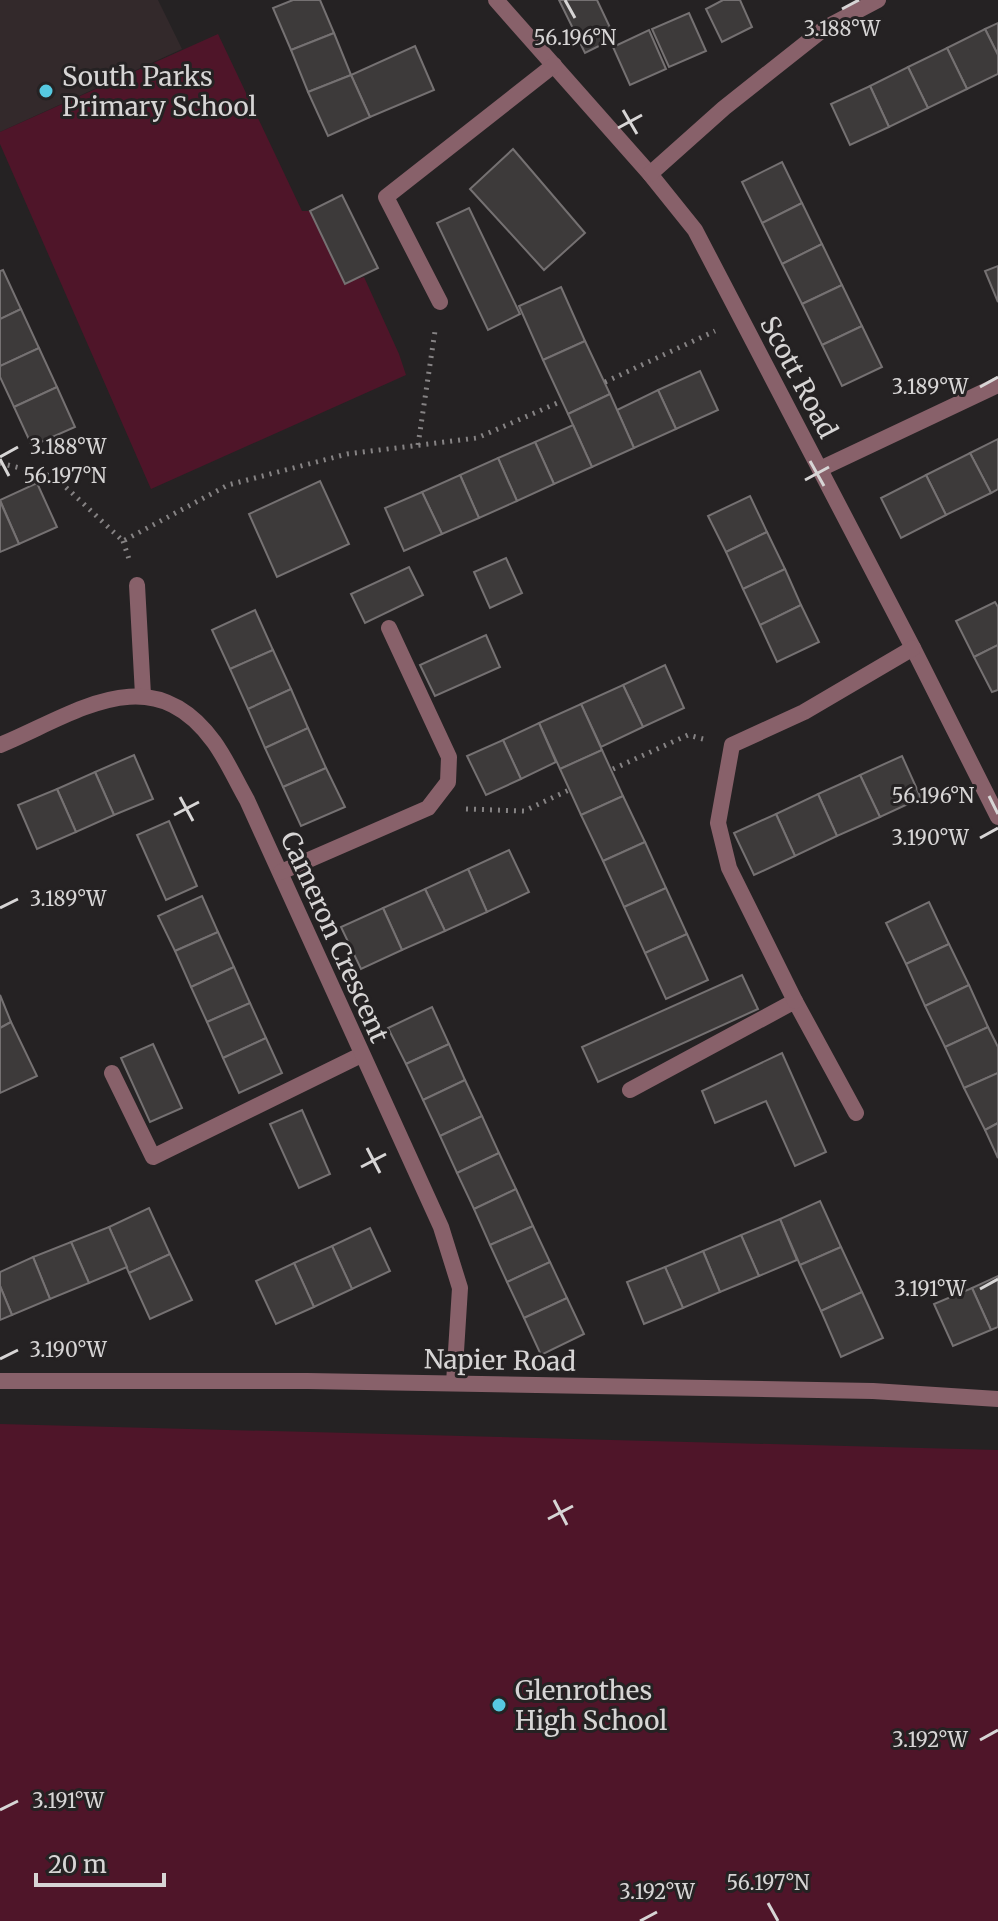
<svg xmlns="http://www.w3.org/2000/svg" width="998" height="1921" font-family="Merriweather,serif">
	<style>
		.built { fill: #33292b }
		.green { fill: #4f1529 }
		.building { fill: #3d3a3a; stroke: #757172; stroke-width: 2 }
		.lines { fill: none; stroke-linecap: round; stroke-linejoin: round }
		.path { stroke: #868384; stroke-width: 5; stroke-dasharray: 2 6; stroke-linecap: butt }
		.lane { stroke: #88616a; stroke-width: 16 }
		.street { stroke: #88616a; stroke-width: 16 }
		.ticks { fill: none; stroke: #d7d5d5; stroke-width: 3 }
		.poi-dot { fill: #56c9e1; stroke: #252223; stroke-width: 3 }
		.labels { text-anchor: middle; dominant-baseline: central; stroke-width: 6; stroke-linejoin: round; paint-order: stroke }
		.poi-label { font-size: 26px; fill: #d7d5d5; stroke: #252223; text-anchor: start }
		.street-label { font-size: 26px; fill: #d7d5d5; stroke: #252223 }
		.ticks-label { font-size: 20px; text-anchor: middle; fill: #d7d5d5; stroke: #252223; stroke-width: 6; stroke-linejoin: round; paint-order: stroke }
	</style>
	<rect width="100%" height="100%" fill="#252223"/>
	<polygon class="built" points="0,0 158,0 182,49 0,132"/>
	<g class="green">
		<polygon points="218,34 302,211 310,211 345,283 364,277 399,354 406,375 151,489 0,144 0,132"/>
		<polygon points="0,1424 998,1450 998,1921 0,1921"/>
	</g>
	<g class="building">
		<polygon points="293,0 320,0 334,33 291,50 273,8"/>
		<polygon points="559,0 597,0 615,38 585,53"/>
		<polygon points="723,0 740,0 752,27 722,42 706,9"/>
		<polygon points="689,13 706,51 669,67 652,29"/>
		<polygon points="998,23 998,55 985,29"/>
		<polygon points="985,29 998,55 998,74 967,89 947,48"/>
		<polygon points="649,30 666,69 630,85 613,47"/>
		<polygon points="334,33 351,75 308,92 291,50"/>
		<polygon points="415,46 434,90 370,117 351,75"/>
		<polygon points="947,48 967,89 928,108 908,67"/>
		<polygon points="908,67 928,108 889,127 870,86"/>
		<polygon points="351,75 370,117 328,136 308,92"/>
		<polygon points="870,86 889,127 850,145 831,104"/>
		<polygon points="513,149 585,233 544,270 470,189"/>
		<polygon points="782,162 802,203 762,223 742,182"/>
		<polygon points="342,195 378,268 345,284 310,211"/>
		<polygon points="802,203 822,244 782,264 762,223"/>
		<polygon points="469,208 520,314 488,330 437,223"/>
		<polygon points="822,244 842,285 802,304 782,264"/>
		<polygon points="998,266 998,302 985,271"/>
		<polygon points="3,270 21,309 0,319 0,271"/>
		<polygon points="842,285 862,326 822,345 802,304"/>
		<polygon points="561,287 585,341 543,360 519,306"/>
		<polygon points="21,309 39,348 0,366 0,319"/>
		<polygon points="862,326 882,367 842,386 822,345"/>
		<polygon points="585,341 610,394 568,414 543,360"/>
		<polygon points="39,348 57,387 14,407 0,377 0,366"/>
		<polygon points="700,371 718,410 676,429 658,390"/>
		<polygon points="57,387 75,427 32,446 14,407"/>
		<polygon points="658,390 676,429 634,448 617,410"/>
		<polygon points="610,394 634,448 592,467 568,414"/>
		<polygon points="573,425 592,467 554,484 535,442"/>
		<polygon points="998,439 998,489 991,493 970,453"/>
		<polygon points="535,442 554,484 517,501 498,458"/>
		<polygon points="970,453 991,493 946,515 926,475"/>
		<polygon points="498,458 517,501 479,518 460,475"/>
		<polygon points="460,475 479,518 442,534 422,492"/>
		<polygon points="926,475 946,515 901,538 881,498"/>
		<polygon points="320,481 349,544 277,577 249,514"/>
		<polygon points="37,483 57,527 19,544 0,500"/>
		<polygon points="422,492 442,534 404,551 385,508"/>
		<polygon points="750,496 767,532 726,552 708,516"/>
		<polygon points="0,501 19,544 0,552"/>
		<polygon points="767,532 785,569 743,589 726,552"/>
		<polygon points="506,558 522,593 490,608 474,572"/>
		<polygon points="409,567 423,595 365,623 351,594"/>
		<polygon points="785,569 801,605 760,625 743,589"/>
		<polygon points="995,602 998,607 998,645 974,657 956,621"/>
		<polygon points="801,605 819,642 777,662 760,625"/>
		<polygon points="255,610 273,650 230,669 212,630"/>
		<polygon points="486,635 500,667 435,696 420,665"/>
		<polygon points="998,645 998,690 992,692 974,657"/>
		<polygon points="273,650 291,689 248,709 230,669"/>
		<polygon points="665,665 684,708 643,727 623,685"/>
		<polygon points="623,685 643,727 601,747 581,704"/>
		<polygon points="291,689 308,728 265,748 248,709"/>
		<polygon points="581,704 602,750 560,769 539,723"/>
		<polygon points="539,723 556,762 521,779 503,740"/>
		<polygon points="308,728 326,768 283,787 265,748"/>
		<polygon points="503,740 521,779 486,795 467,756"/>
		<polygon points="602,750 623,796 581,815 560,769"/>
		<polygon points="134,755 153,799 114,815 95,772"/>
		<polygon points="902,756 921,798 880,817 860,775"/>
		<polygon points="326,768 345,807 301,826 283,787"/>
		<polygon points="95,772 114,815 76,832 57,789"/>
		<polygon points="860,775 880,817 837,836 818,794"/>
		<polygon points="57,789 76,832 37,849 18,805"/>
		<polygon points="818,794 837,836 795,856 776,814"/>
		<polygon points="623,796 645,842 603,861 581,815"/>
		<polygon points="776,814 795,856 754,875 734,833"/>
		<polygon points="169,821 197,886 166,900 137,835"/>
		<polygon points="645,842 666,888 624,907 603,861"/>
		<polygon points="509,850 529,892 487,912 468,869"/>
		<polygon points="468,869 487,912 445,931 425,889"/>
		<polygon points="666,888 687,934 645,953 624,907"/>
		<polygon points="425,889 445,931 402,950 383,908"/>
		<polygon points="202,896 218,932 175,951 158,916"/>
		<polygon points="929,902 949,944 906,964 886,923"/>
		<polygon points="383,908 402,950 361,969 341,927"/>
		<polygon points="218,932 234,967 191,987 175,951"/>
		<polygon points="687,934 708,980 666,999 645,953"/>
		<polygon points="949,944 969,985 925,1006 906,964"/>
		<polygon points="234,967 250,1003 207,1022 191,987"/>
		<polygon points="742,975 758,1009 598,1082 582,1047"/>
		<polygon points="969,985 988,1027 945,1047 925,1006"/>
		<polygon points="0,995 11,1022 0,1028"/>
		<polygon points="250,1003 266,1038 223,1058 207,1022"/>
		<polygon points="432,1007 449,1044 406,1064 388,1028"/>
		<polygon points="11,1022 37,1076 0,1093 0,1028"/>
		<polygon points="988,1027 998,1047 998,1073 964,1088 945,1047"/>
		<polygon points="266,1038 282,1073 239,1093 223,1058"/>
		<polygon points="153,1044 182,1108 150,1122 121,1058"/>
		<polygon points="449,1044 465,1080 423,1100 406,1064"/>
		<polygon points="782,1053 826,1152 795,1166 766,1101 715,1123 702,1091"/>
		<polygon points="998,1073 998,1123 985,1130 964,1088"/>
		<polygon points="465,1080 482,1116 440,1136 423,1100"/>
		<polygon points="302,1110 330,1174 299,1188 270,1124"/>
		<polygon points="482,1116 499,1153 457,1173 440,1136"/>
		<polygon points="998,1123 998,1158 985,1130"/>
		<polygon points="499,1153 516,1189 474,1209 457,1173"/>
		<polygon points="516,1189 533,1226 490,1245 474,1209"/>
		<polygon points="820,1201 841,1247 800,1265 780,1219"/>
		<polygon points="149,1208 170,1254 129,1273 109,1227"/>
		<polygon points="780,1219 797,1260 759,1276 741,1235"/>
		<polygon points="533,1226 550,1262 507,1282 490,1245"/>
		<polygon points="109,1227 127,1267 89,1283 71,1242"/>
		<polygon points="370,1228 390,1271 352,1289 332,1246"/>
		<polygon points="741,1235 759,1276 720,1292 703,1251"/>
		<polygon points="71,1242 89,1283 50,1299 33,1257"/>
		<polygon points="332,1246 352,1289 314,1307 294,1263"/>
		<polygon points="841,1247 862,1292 821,1311 800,1265"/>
		<polygon points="703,1251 720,1292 683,1308 665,1267"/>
		<polygon points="170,1254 192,1300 150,1319 129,1273"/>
		<polygon points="33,1257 50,1299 12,1315 0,1286 0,1272"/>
		<polygon points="550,1262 567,1298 524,1318 507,1282"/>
		<polygon points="294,1263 314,1307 276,1324 256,1281"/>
		<polygon points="665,1267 683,1308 644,1324 627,1282"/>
		<polygon points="998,1276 998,1327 991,1330 972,1288"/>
		<polygon points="0,1286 12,1315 0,1320"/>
		<polygon points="972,1288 991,1330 953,1346 934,1304"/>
		<polygon points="862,1292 883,1338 841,1357 821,1311"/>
		<polygon points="567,1298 584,1334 541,1355 524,1318"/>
	</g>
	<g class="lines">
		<g class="path">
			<polyline points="605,382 715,331"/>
			<polyline points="418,445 435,331"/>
			<polyline points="0,463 55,477 123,541 228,485 347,454 477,438 562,401"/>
			<polyline points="123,541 129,559"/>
			<polyline points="613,769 688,735 703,739"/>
			<polyline points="466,809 524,811 569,790"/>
		</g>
		<g class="lane">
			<polyline points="137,585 143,695"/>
			<polyline points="112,1073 153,1157 361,1055"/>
			<polyline points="630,1090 795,1001 856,1113"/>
		</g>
		<g class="street">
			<polyline points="496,0 650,174 695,230 913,648 998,817"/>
			<polyline points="650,174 724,108 825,28 878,0"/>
			<polyline points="440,302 386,197 554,65"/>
			<polyline points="820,469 998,385"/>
			<path d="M0 745C75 714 151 655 214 742 227 760 236 781 247 800L441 1227 460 1288 454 1383"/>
			<polyline points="281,872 428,808 448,782 449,757 389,628"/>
			<polyline points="795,1001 729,868 718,823 732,745 804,712 913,648"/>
			<polyline points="0,1381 308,1381 873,1391 998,1399"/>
		</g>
	</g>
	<path class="ticks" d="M565 0 575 18M842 9 859 0M623 110 637 134M618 128 642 115M980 387 998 377M0 457 18 447M0 459 9 476M810 461 824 486M805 480 829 467M989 796 998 814M180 797 193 821M174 815 199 802M980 838 998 828M0 908 18 899M367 1148 380 1173M361 1167 386 1154M980 1289 998 1279M0 1359 18 1350M554 1500 567 1525M548 1519 573 1506M980 1740 998 1730M0 1810 18 1801M768 1903 778 1921M640 1921 657 1912"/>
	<g class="poi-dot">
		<circle cx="46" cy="91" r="8"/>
		<circle cx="499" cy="1705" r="8"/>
	</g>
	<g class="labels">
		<g class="poi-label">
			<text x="62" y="76">South Parks<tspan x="62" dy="30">Primary School</tspan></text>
			<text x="515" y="1690">Glenrothes<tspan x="515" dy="30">High School</tspan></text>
		</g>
		<g class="street-label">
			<text transform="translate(799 377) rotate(62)">Scott Road</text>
			<text transform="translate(335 937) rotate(66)">Cameron Crescent</text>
			<text transform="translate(500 1360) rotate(1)">Napier Road</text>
		</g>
	</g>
	<g class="ticks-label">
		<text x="842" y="36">3.188°W</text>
		<text x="575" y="45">56.196°N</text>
		<text x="930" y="394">3.189°W</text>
		<text x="68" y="454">3.188°W</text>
		<text x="65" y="483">56.197°N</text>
		<text x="933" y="803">56.196°N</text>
		<text x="930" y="845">3.190°W</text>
		<text x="68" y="906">3.189°W</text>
		<text x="930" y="1296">3.191°W</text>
		<text x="68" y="1357">3.190°W</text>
		<text x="930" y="1747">3.192°W</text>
		<text x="68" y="1808">3.191°W</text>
		<text x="768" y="1890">56.197°N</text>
		<text x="657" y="1899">3.192°W</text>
	</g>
	<path d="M36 1873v12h128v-12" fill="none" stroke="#d7d5d5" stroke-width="4"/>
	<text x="48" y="1873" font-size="24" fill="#d7d5d5" stroke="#252223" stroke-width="6" paint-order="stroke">20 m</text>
</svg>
